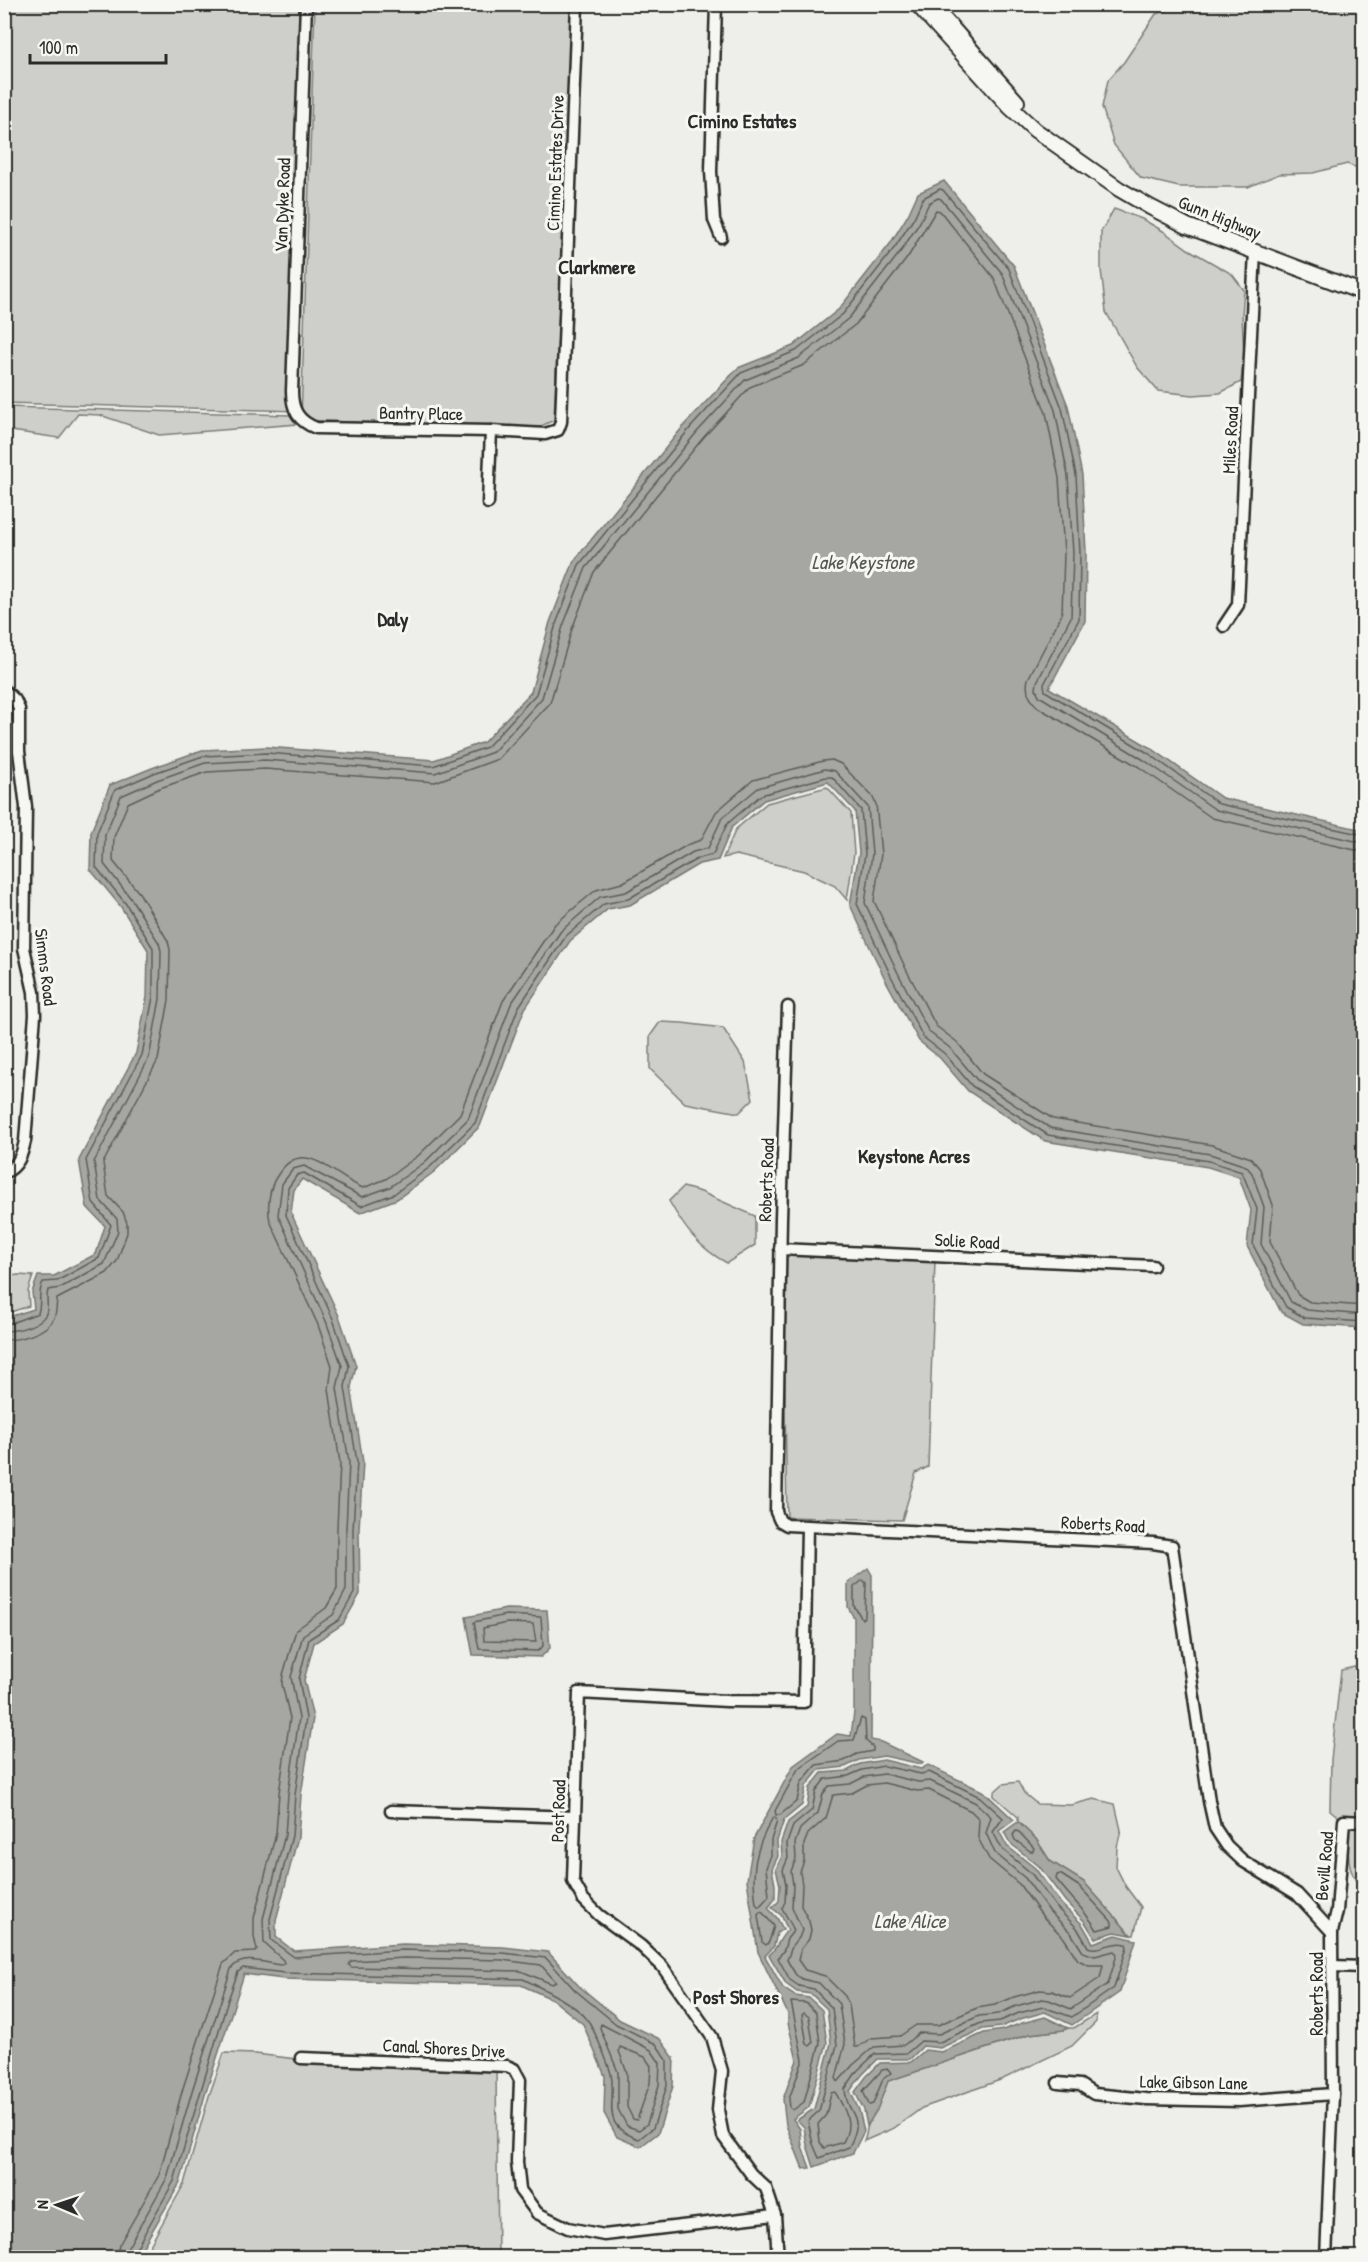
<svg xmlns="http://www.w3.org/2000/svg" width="1368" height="2262" font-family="'Patrick Hand',sans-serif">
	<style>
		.green { fill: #cececa; stroke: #7c7c7a; stroke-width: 1.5 }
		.water { fill: #a6a6a3; stroke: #757573; stroke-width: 1.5 }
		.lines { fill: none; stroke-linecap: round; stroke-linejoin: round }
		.shore { stroke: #5c5c5b; stroke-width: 1.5 }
		.minor-casing { stroke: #2b2b2b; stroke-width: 15 }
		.major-casing { stroke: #2b2b2b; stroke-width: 18 }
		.minor { stroke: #f6f6f2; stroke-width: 10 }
		.major { stroke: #f6f6f2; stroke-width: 14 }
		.labels { text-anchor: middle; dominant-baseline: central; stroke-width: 6; stroke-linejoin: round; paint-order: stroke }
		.street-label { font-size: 18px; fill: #2b2b2b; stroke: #f6f6f2 }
		.neighbourhood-label { font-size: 20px; font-weight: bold; fill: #2b2b2b; stroke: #f6f6f2 }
		.water-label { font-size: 20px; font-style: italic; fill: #565655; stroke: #f6f6f2 }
	</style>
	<rect width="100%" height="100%" fill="#eeeeea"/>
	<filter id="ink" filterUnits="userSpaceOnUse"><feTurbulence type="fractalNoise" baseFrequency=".0167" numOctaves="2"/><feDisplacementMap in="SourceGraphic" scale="12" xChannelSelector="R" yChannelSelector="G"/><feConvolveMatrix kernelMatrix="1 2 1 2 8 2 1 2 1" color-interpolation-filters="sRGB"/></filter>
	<g filter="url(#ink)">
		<g class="green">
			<polygon points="5,5 303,5 305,177 298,411 5,403"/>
			<polygon points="315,5 578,5 563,224 554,420 537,428 484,428 301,420"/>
			<polygon points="1186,5 1363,5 1363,170 1347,164 1313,173 1279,174 1248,187 1179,187 1141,178 1114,145 1102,107 1108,80 1124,62 1156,14"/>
			<polygon points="1114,209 1142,219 1163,231 1188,249 1232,274 1244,290 1242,315 1244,355 1241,382 1220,393 1193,395 1158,391 1137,367 1106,312 1101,270 1101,232"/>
			<polygon points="5,407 290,415 298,424 159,435 100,415 78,414 59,438 5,430"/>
			<polygon points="827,787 851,813 854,853 847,900 835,886 804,871 736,855 723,858 736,829 767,803"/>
			<polygon points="660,1022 682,1023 723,1028 745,1062 753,1099 739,1113 685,1103 650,1069 650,1036"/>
			<path d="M683 1187 701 1192 755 1216V1245L727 1263C699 1248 684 1228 669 1201Z"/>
			<polygon points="786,1254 935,1261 928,1467 916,1473 902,1520 787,1517 784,1348"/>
			<polygon points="18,1275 33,1276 28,1291 29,1306 5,1314 5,1277"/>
			<polygon points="1363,1665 1363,1817 1341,1819 1330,1810 1331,1760 1341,1670"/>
			<polygon points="1018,1782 1024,1793 1037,1804 1071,1805 1094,1799 1115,1804 1121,1830 1117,1847 1116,1867 1126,1887 1141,1907 1134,1935 1131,1935 1084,1882 1050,1861 1036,1839 1018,1822 1018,1817 994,1796 994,1792 1003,1784"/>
			<path d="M1349 1826H1363V1887C1345 1876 1348 1844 1349 1826Z"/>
			<path d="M1096 2014V2022L1072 2046 1003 2079 922 2108 894 2128 864 2141C867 2135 866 2128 869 2123 876 2109 883 2096 888 2081L1030 2034 1064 2030 1068 2028H1074Z"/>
			<polygon points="224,2053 256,2054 296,2059 296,2062 496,2070 498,2257 143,2258 184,2184 209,2096"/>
		</g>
		<g class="water">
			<polygon points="944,181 1014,266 1068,406 1082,475 1086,552 1085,621 1049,688 1151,748 1222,798 1363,830 1363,1328 1303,1324 1281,1312 1247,1246 1251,1210 1239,1177 1208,1167 1045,1141 968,1091 940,1058 919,1041 885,979 850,905 859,853 855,811 828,782 764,800 732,827 718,860 699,864 630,905 608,909 570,941 524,1010 480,1126 434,1172 397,1199 360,1213 302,1179 294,1190 291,1213 339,1316 356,1366 351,1387 363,1462 359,1529 360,1594 343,1624 314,1643 304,1680 313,1718 301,1795 298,1837 276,1920 276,1937 294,1951 403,1944 503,1947 548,1952 579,1986 620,2020 660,2039 674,2058 673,2086 658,2133 640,2147 617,2137 604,2113 605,2076 583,2024 552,1999 521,1985 284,1979 244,1974 205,2095 180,2183 137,2257 5,2257 5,1318 34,1309 32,1292 38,1276 54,1276 96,1254 105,1226 87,1207 79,1160 136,1053 147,997 148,950 121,907 90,869 91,832 110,785 152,768 202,750 266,747 434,760 484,742 531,692 550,622 574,561 686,423 738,368 793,346 839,309 890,244 908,215 918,193"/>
			<polygon points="868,1568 872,1575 871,1740 881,1742 923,1762 921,1764 884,1756 859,1760 845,1767 819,1770 806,1786 802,1805 784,1820 777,1841 778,1856 772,1869 775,1885 775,1899 768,1908 777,1918 783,1929 777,1933 774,1946 765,1956 783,1988 795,1996 809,1998 822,2010 827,2043 809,2107 793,2119 800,2129 802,2146 810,2168 803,2169 786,2125 783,2099 797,2060 788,2023 788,2014 758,1952 747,1880 754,1838 793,1766 837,1734 851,1736 854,1712 854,1618 848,1607 848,1583"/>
			<polygon points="506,1609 547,1610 550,1648 541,1657 473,1655 466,1617"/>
			<path d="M884 1760 921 1769 928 1765 984 1792 1014 1820 999 1831 1007 1846 1035 1868 1061 1904 1082 1924 1093 1943 1116 1935 1136 1940 1120 1992 1072 2025 1045 2012 1020 2019 1001 2027 983 2029 940 2048 923 2046 910 2059H878L862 2075 850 2091 859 2110 864 2131 853 2153 814 2167 807 2145 804 2127 797 2120 814 2109 831 2043 827 2009 811 1994 797 1992 786 1984 769 1955C779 1947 779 1937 788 1930L781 1915 772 1908 779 1901 780 1885 776 1869 782 1856 781 1842 788 1822 807 1807 810 1788 822 1773 847 1771 860 1764Z"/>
			<polygon points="1018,1822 1036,1839 1050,1861 1084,1882 1131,1935 1115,1932 1095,1938 1085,1922 1065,1901 1039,1866 1010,1843 1004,1832"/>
			<polygon points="1045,2017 1068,2028 1064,2030 1029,2034 888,2081 877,2110 867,2126 864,2110 855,2092 866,2077 880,2063 911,2062 925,2050 942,2052 984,2033 1003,2030 1022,2023"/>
		</g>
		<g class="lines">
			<g class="shore">
				<path d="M4 1324 11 1323 38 1313C42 1303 37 1293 43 1282L57 1281 99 1258 111 1225 93 1203 86 1160 142 1055 153 997V948L126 904 96 867 97 833 115 790 154 773 203 756 266 753 433 766 487 747 536 694 556 624 579 565 691 427 741 373 796 351 843 314 895 247 914 218 923 198 940 189 943 190 1009 269 1062 408 1076 475 1080 553 1079 619 1044 684 1045 691 1148 753 1219 804 1364 835"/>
				<path d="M4 1331C17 1331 45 1325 47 1310 48 1303 46 1297 48 1290L60 1288 104 1264 118 1231 117 1219 100 1200 94 1162 149 1058 160 999 161 951 159 943 132 900 104 864 105 835 121 796 157 780 205 763 265 760 435 773 493 752 542 698 563 626 586 568 697 432 745 380 799 358 849 318 901 251 920 222 929 203 938 198 941 199 1002 273 1055 410 1068 476 1073 553 1071 617 1037 682 1036 689 1039 696 1144 760 1216 810 1364 843"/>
				<path d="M4 1340C20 1340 47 1333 54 1318 57 1312 56 1305 57 1299L107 1273 117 1261 127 1233V1223L123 1212 108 1196 103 1163 158 1060 169 1000 170 950 168 941 140 894 113 861 114 837 128 803 160 788 207 772 265 769 435 782 498 759 550 703 572 629 594 572 703 438 750 387 804 365 856 324 908 257 936 210 940 211 994 278 1046 413 1059 478 1064 553 1062 614 1028 679C1025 691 1029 700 1039 708L1139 767 1212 818 1364 852"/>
				<polygon points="863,1580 866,1583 865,1616 862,1619 854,1606 854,1587"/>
				<polygon points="506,1615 541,1617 543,1646 538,1651 479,1649 474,1622"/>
				<polygon points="507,1623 533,1624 536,1642 484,1641 483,1628"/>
				<polygon points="861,1718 865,1720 866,1741 873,1747 873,1751 857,1754 844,1761 816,1765 801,1783 797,1801 780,1815 776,1815 775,1811 798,1769 838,1741 854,1740"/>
				<path d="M884 1766 921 1774 929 1772 980 1797 1003 1818 993 1832 1002 1849 1031 1873 1056 1907 1077 1928 1088 1947C1100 1952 1111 1940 1126 1944L1127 1947 1114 1988 1072 2017 1043 2007 1019 2013 1000 2021 981 2023 940 2042 921 2041 907 2053 875 2054 857 2071 845 2089C846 2117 867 2113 849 2147L819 2158 813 2144 808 2121 819 2111 837 2045 832 2008 814 1989 799 1986 790 1980 778 1958 784 1950 787 1939 794 1930 782 1908 785 1902 786 1885 783 1870 788 1858 787 1843 793 1826 812 1810 816 1791 825 1779 848 1776 862 1770Z"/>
				<polygon points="884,1774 918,1782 930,1781 976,1803 991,1817 986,1833 995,1853 1025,1878 1050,1912 1071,1933 1083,1952 1095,1956 1114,1951 1117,1954 1108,1984 1071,2009 1049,2000 1042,1999 1016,2006 998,2014 979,2016 939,2034 919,2033 904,2045 874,2047 853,2065 838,2082 836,2078 845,2044 839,2004 819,1983 802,1979 796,1975 787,1960 793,1944 799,1938 802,1930 792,1907 793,1885 791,1871 796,1859 795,1843 800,1829 818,1813 823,1794 829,1786 850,1784 864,1777"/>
				<polygon points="884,1783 917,1791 929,1790 971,1811 979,1819 978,1838 989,1859 1019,1884 1043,1917 1064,1938 1078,1960 1089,1965 1103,1965 1100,1978 1070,1998 1052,1991 1040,1990 1014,1997 995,2005 977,2008 938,2025 916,2025 900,2036 871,2038 858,2047 855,2047 849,2005 845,1996 825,1976 805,1970 798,1960 801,1949 809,1939 811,1930 809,1921 801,1906 802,1885 800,1872 804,1861 804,1844 808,1834 826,1818 833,1795 852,1793 867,1785"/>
				<path d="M775 1817 777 1821 771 1840V1855L766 1868 769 1896 759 1907 756 1904C751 1870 755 1849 772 1819Z"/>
				<polygon points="1016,1831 1019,1832 1034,1848 1033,1851 1030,1851 1015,1840 1013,1835"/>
				<path d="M1060 1874 1080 1887 1112 1922V1926L1097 1930C1086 1911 1069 1896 1056 1879L1057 1875Z"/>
				<polygon points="760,1912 763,1913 774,1926 769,1942 766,1945 762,1942 758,1915"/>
				<polygon points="404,1958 502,1960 541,1965 556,1982 552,1984 521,1971 351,1967 349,1965 351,1961"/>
				<polygon points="791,2002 806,2003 816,2013 820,2043 804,2102 793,2110 790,2108 789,2099 803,2060"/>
				<polygon points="804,2013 809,2017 813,2043 810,2046 807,2044 802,2015"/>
				<polygon points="601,2024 651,2050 660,2063 659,2085 647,2124 639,2130 627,2126 618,2109 618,2072 600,2028"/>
				<polygon points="620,2047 645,2057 651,2066 650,2083 637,2120 633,2119 627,2107 627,2073 619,2051"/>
				<polygon points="888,2069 891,2073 883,2079 873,2104 869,2105 863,2091 882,2070"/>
				<path d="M835 2092C845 2109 854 2123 843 2142L824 2148 820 2142 818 2124 826 2115 831 2093Z"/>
				<path d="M116 2258 119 2245 159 2175 183 2088 223 1964 235 1953 255 1952 257 1950 254 1937V1918L276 1833 279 1793 290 1718 282 1684 283 1675 296 1630 326 1608 337 1589V1528L340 1463 329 1389 332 1366 318 1325 270 1221C267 1208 269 1187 277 1176 303 1134 332 1176 363 1188L386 1179 419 1155 460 1114 503 1001 555 924 596 890 622 883 689 844 701 840 716 812 753 780 823 761 832 760 841 764 872 796 876 804 881 854 874 901 906 969 936 1026 957 1042 983 1074 1053 1119 1212 1145 1251 1158 1260 1169 1273 1205 1270 1242 1298 1295 1310 1302 1364 1306"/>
				<path d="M125 2258 127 2249 167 2178 192 2091 231 1969C242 1954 265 1963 281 1965L284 1963 283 1960 264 1943 263 1919 285 1835 288 1794 299 1718 291 1677 303 1635 333 1615 346 1590V1529L349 1462 337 1388 342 1366 326 1321 278 1215 282 1184 293 1169 304 1166 362 1197 390 1187 425 1162 468 1119 511 1004 561 931 600 897 626 892 693 852 708 848 722 818 758 788 825 769 835 771 868 807 872 854 865 903 898 973 929 1032 950 1048 977 1080 1050 1128 1210 1154 1246 1166 1252 1173 1264 1207 1261 1244 1291 1302 1307 1310 1364 1315"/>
				<path d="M133 2258 134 2252 174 2181 228 2000 238 1972 243 1968 285 1973 523 1979C540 1987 580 2006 589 2022 595 2032 608 2062 611 2074 617 2104 598 2125 639 2139L653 2128 667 2086V2060L656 2044 616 2024 575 1990 546 1958 503 1953 403 1950 294 1957 271 1940 270 1919 292 1836 295 1795 306 1718 299 1679 309 1639 339 1620 354 1593 353 1529 357 1462 345 1387 349 1366 333 1319 286 1215 288 1188 297 1175 304 1173 361 1206 394 1194 430 1167 475 1123 518 1008 566 936 604 904 628 899 697 859 713 854 727 824 761 795 826 777H832L861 810 865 854 857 904 891 976 923 1037 945 1054 972 1086 1048 1135 1209 1161 1242 1172 1257 1209 1253 1245 1286 1307 1305 1318 1364 1322"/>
			</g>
			<g class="minor-casing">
				<g id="minor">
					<path d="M306 4 292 391C292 410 298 421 316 428L491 431 545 434 558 430 561 422 577 4"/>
					<polyline points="716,4 711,171 714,220 721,237"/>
					<polyline points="488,503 491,431"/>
					<polyline points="1224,626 1238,605 1255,251"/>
					<path d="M4 690 15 700 19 709V751L26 807 24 948 34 992 35 1015 25 1141C22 1155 18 1167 4 1173"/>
					<polyline points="788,1007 781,1218 776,1512 780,1521 787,1525 1153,1543 1172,1546 1209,1801 1215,1828 1227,1846 1243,1861 1297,1894 1332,1932 1333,2094 1326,2258"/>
					<polyline points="780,1249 1153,1266"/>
					<polyline points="391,1811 575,1817"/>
					<polyline points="1332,1932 1337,1911 1344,1821 1364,1822"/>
					<polyline points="1332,1966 1364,1967"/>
					<polyline points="301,2058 507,2066 514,2069 520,2080 517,2162 520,2190 537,2213 568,2228 604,2235 775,2215"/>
					<polyline points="1058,2083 1080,2085 1094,2094 1146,2099 1239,2101 1333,2094"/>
					<polyline points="778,2258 775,2215 766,2188 751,2174 723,2136 718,2110 722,2071 712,2037 662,1966 641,1946 599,1915 583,1899 573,1881 579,1693 727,1701 804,1702 807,1526"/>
				</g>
			</g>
			<g class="major-casing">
				<g id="major">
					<polyline points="917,4 1010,107 1035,130 1119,189 1150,207 1187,226 1364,293"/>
					<polyline points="931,4 1017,102"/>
				</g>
			</g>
			<use href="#minor" class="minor"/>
			<use href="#major" class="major"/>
		</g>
	</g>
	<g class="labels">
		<g class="street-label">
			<text transform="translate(555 163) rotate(-88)">Cimino Estates Drive</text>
			<text transform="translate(282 205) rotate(-88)">Van Dyke Road</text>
			<text transform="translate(1220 217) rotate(22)">Gunn Highway</text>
			<text transform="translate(421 413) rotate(1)">Bantry Place</text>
			<text transform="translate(1230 440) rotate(-87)">Miles Road</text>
			<text transform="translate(46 967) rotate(83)">Simms Road</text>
			<text transform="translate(766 1180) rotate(-88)">Roberts Road</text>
			<text transform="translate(967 1241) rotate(3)">Solie Road</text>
			<text transform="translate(1103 1524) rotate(3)">Roberts Road</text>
			<text transform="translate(558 1811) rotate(-88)">Post Road</text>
			<text transform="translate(1324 1866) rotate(-85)">Bevill Road</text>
			<text transform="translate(1316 1994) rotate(-90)">Roberts Road</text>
			<text transform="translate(444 2048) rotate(3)">Canal Shores Drive</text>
			<text transform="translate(1194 2082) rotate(1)">Lake Gibson Lane</text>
		</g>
		<g class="neighbourhood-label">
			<text x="742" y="120">Cimino Estates</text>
			<text x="597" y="266">Clarkmere</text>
			<text x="393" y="618">Daly</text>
			<text x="914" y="1155">Keystone Acres</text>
			<text x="736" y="1996">Post Shores</text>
		</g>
		<g class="water-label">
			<text x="863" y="561">Lake Keystone</text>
			<text x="910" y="1920">Lake Alice</text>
		</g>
	</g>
	<rect width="1368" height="2262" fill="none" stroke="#f6f6f2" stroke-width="24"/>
	<rect x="12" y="12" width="1344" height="2238" fill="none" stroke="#2b2b2b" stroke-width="2" filter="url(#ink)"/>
	<g transform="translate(57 2205) rotate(272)" stroke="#f6f6f2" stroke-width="4.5" paint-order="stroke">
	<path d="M0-4.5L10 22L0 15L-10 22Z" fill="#2b2b2b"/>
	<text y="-9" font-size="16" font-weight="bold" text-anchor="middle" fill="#2b2b2b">N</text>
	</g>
	<path d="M30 54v9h136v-9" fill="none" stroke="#2b2b2b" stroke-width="3"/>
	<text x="39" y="54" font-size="18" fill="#2b2b2b" stroke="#f6f6f2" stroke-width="4.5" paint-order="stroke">100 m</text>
</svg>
